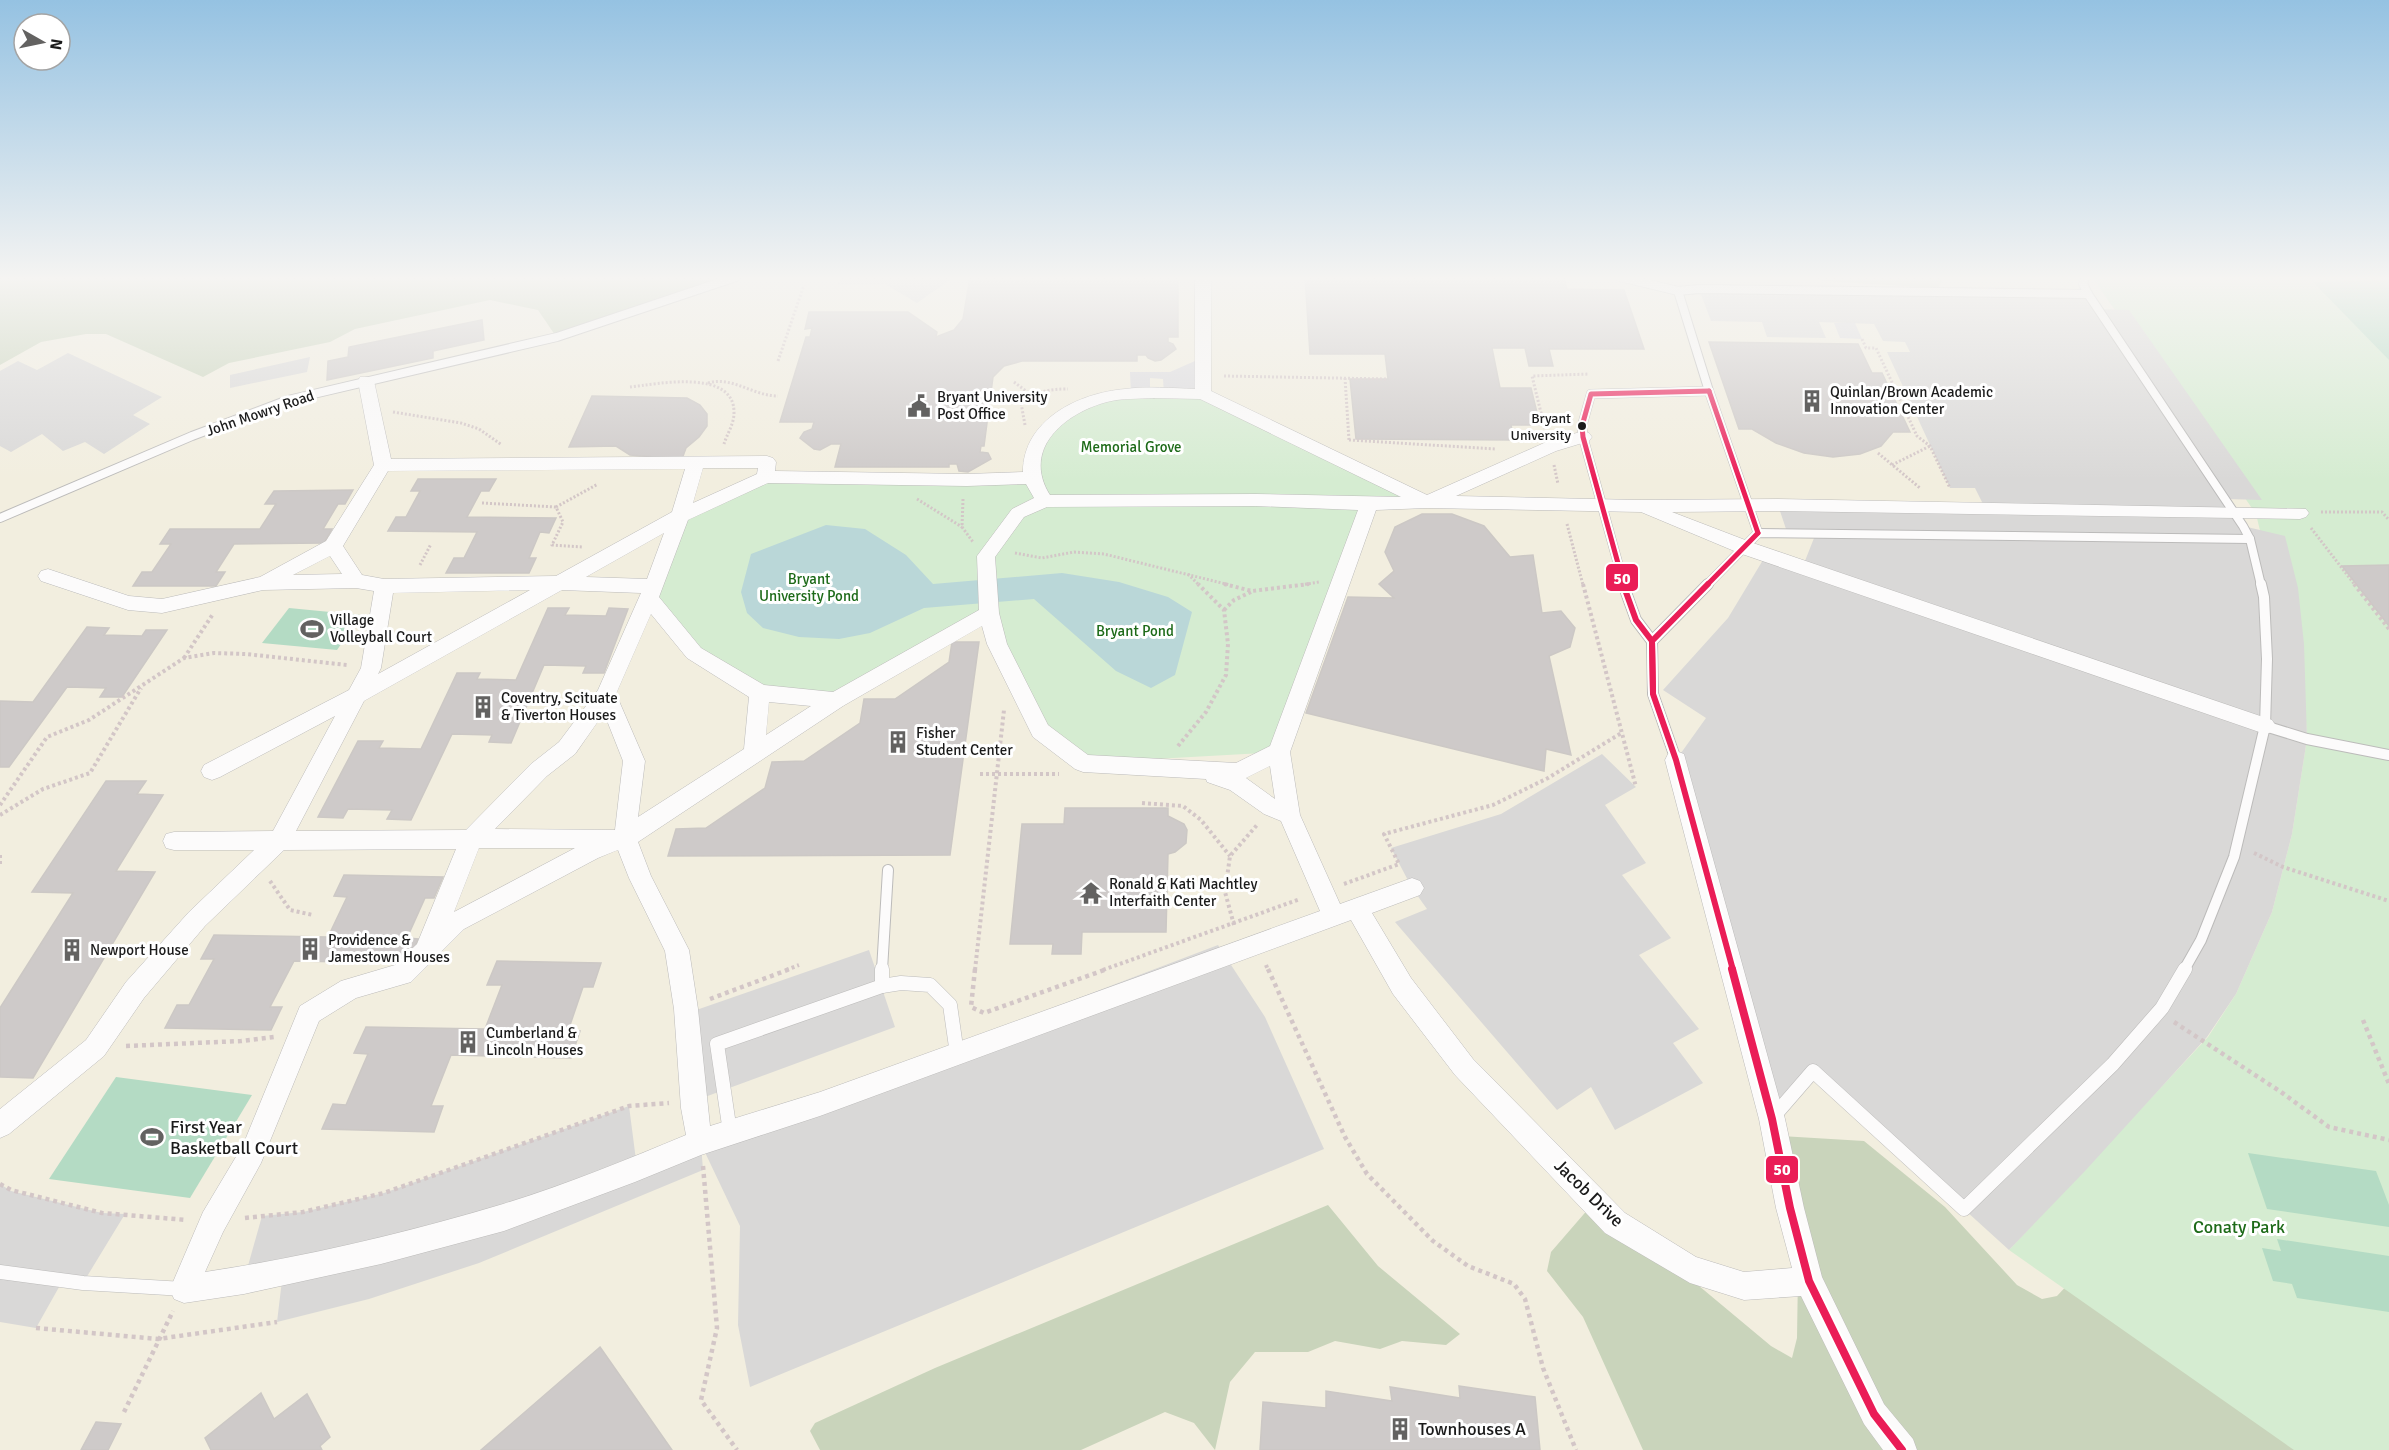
<svg xmlns="http://www.w3.org/2000/svg" width="2389" height="1450" font-family="Signika,sans-serif">
	<style>
		.education { fill: #f2eedf }
		.forest { fill: #c9d4bb }
		.park { fill: #d5ecd1 }
		.pitch { fill: #b4dbc4 }
		.parking { fill: #d9d8d7 }
		.plaza { fill: #dbdadd }
		.water { fill: #bad7d8 }
		.building { fill: #cecac9; stroke: #ccc8c5; stroke-width: 1.5 }
		.lines { fill: none; stroke-linecap: round; stroke-linejoin: round }
		.lane-far2-casing { stroke: #bcbbba; stroke-width: 10 }
		.lane-far1-casing { stroke: #bcbbba; stroke-width: 12 }
		.lane-casing { stroke: #bcbbba; stroke-width: 15 }
		.street-casing { stroke: #bcbbba; stroke-width: 1 }
		.path-far2 { stroke: #d3c6c7; stroke-width: 3; stroke-dasharray: 2 2; stroke-linecap: butt }
		.path-far1 { stroke: #d3c6c7; stroke-width: 4; stroke-dasharray: 3 3; stroke-linecap: butt }
		.path { stroke: #d3c6c7; stroke-width: 4.5; stroke-dasharray: 4 4; stroke-linecap: butt }
		.lane-far2 { stroke: #fcfbfb; stroke-width: 8 }
		.lane-far1 { stroke: #fcfbfb; stroke-width: 10 }
		.lane { stroke: #fcfbfb; stroke-width: 14 }
		.street { fill: #fcfbfb; fill-rule: evenodd }
		.bus-1-far2-casing { stroke: #fff; stroke-width: 9 }
		.bus-1-far1-casing { stroke: #fff; stroke-width: 10 }
		.bus-1-casing { stroke: #fff; stroke-width: 12 }
		.bus-1-far2 { stroke: #ea1d57; stroke-width: 5 }
		.bus-1-far1 { stroke: #ea1d57; stroke-width: 6 }
		.bus-1 { stroke: #ea1d57; stroke-width: 8 }
		.bus-dot { fill: #1b1b1b; stroke: #fff; stroke-width: 2 }
		.labels { text-anchor: middle; dominant-baseline: central; stroke-width: 6; stroke-linejoin: round; paint-order: stroke }
		.bus-label { font-size: 14px; fill: #1b1b1b; stroke: #fff; text-anchor: end }
		.poi-label { font-size: 15px; fill: #1b1b1b; stroke: #fff; text-anchor: start }
		.street-label { font-size: 15px; fill: #1b1b1b; stroke: #fff }
		.park-label { font-size: 15px; fill: #1d6a18; stroke: #fff }
		.near-poi-label { font-size: 18px; fill: #1b1b1b; stroke: #fff; text-anchor: start }
		.near-street-label { font-size: 18px; fill: #1b1b1b; stroke: #fff }
		.near-park-label { font-size: 18px; fill: #1d6a18; stroke: #fff }
		.line-badge { stroke: #fff; stroke-width: 2 }
		.badge-label { font-size: 16px; text-anchor: middle; font-weight: bold; fill: #fff }
	</style>
	<rect width="100%" height="100%" fill="#e9e6e3"/>
	<polygon class="education" points="31,277 2389,277 2389,1450 0,1450 0,298"/>
	<g class="forest">
		<polygon points="0,277 733,277 555,335 538,310 490,300 355,329 330,342 229,363 203,377 106,334 86,334 41,342 0,365"/>
		<polygon points="1815,277 1944,277 1938,288 1823,281"/>
		<polygon points="1781,1136 1864,1141 1945,1207 2017,1285 2042,1299 2057,1296 2116,1233 2333,1450 1643,1450 1583,1317 1547,1271 1551,1252 1596,1200 1771,1346 1792,1358 1797,1338 1799,1210"/>
		<polygon points="1328,1205 1378,1266 1460,1334 1446,1345 1402,1341 1380,1349 1335,1341 1308,1352 1255,1352 1230,1382 1215,1450 1194,1423 1165,1412 1081,1450 820,1450 810,1431 815,1423 935,1368"/>
	</g>
	<g class="park">
		<polygon points="2092,277 2389,277 2389,1450 2294,1450 2009,1250 2208,1037 2236,994 2272,912 2292,834 2307,739 2306,722 2256,514"/>
		<polygon points="1203,394 1427,502 1369,504 1279,752 1083,763 1040,731 989,613 836,700 760,693 694,653 649,598 680,516 766,477 1032,478 1034,445 1092,401"/>
	</g>
	<g class="pitch">
		<polygon points="2389,280 2389,360 2313,282"/>
		<polygon points="289,608 361,615 337,650 262,643"/>
		<polygon points="116,1077 252,1095 190,1198 49,1179"/>
		<polygon points="2248,1153 2376,1171 2389,1205 2389,1227 2267,1209"/>
		<polygon points="2277,1239 2389,1256 2389,1312 2297,1298 2292,1284 2273,1281 2262,1248 2281,1251"/>
	</g>
	<g class="parking">
		<polygon points="842,277 954,277 917,303 885,284 837,285"/>
		<polygon points="1699,289 2088,294 2098,309 2129,310 2262,500 2227,499 2243,526 2285,536 2298,588 2304,644 2307,739 2292,834 2272,912 2236,994 2207,1037 2085,1171 2009,1250 1813,1072 1772,1119 1676,760 1706,718 1663,690 1728,618 1766,555 1803,566 1816,533 1787,532 1778,505 1985,508 1975,488 1950,488 1887,352 1910,352 1905,342 1883,341 1874,324 1819,322 1826,338 1767,337 1762,322 1711,321"/>
		<polygon points="68,353 162,397 133,415 150,424 104,454 85,442 63,451 42,434 11,452 0,446 0,371 18,361 37,370"/>
		<polygon points="310,357 307,372 230,388 230,375"/>
		<polygon points="1602,754 1636,787 1605,805 1646,863 1622,875 1671,938 1639,955 1699,1029 1673,1043 1703,1083 1615,1130 1591,1087 1557,1110 1395,922 1427,909 1412,888 1391,848 1501,814"/>
		<polygon points="1218,945 1265,1017 1324,1149 750,1387 738,1325 740,1226 701,1144 703,1170 479,1263 369,1299 277,1322 283,1272 244,1280 262,1216 303,1212 384,1193 629,1106 636,1160 700,1142"/>
		<polygon points="869,950 895,1027 694,1101 679,1016"/>
		<polygon points="0,1184 11,1191 102,1213 125,1214 83,1283 63,1280 36,1328 0,1322"/>
	</g>
	<g class="plaza">
		<polygon points="1834,323 1855,323 1862,339 1840,338"/>
		<polygon points="1204,357 1203,394 1164,394 1163,379 1150,378 1150,394 1131,394 1130,372 1170,372"/>
	</g>
	<polygon class="water" points="826,525 865,529 906,555 933,584 1062,573 1119,582 1168,597 1192,612 1175,675 1151,688 1116,671 1034,599 924,608 870,633 839,639 799,637 763,628 747,613 741,592 751,554"/>
	<g class="building">
		<polygon points="970,277 1178,277 1178,337 1168,337 1168,342 1173,344 1176,349 1161,360 1155,361 1148,358 1146,355 1137,355 1137,361 1022,361 1004,366 993,377 984,446 981,446 980,452 988,453 991,459 968,472 959,471 957,464 949,464 949,467 835,467 841,444 831,444 820,450 814,449 800,438 804,432 812,429 814,422 780,422 806,337 810,337 812,328 805,329 809,312 908,312 937,332 936,337 954,330 963,319"/>
		<polygon points="1305,277 1564,277 1567,289 1624,290 1644,349 1549,349 1553,366 1529,366 1525,348 1492,348 1500,388 1531,388 1540,425 1511,425 1514,440 1356,439 1350,379 1388,379 1385,354 1310,354"/>
		<polygon points="482,320 484,340 433,351 433,358 327,380 328,361 348,357 349,347"/>
		<polygon points="1709,342 1858,344 1872,373 1882,373 1910,432 1893,432 1881,446 1860,454 1833,457 1804,453 1776,443 1752,429 1739,429"/>
		<polygon points="592,396 687,398 700,405 707,414 707,426 699,437 686,448 682,459 630,455 616,446 569,447"/>
		<polygon points="418,479 496,479 489,491 481,491 467,517 556,518 549,533 540,532 529,558 536,558 529,573 446,573 454,558 464,558 477,532 388,531 396,517 406,517 420,491 411,491"/>
		<polygon points="353,490 345,504 338,504 323,529 332,529 324,543 234,544 216,572 225,572 216,586 133,586 142,572 152,572 171,544 160,544 170,529 260,529 276,504 265,504 274,491"/>
		<polygon points="1422,514 1452,514 1484,526 1510,557 1533,555 1542,613 1561,611 1575,628 1570,647 1549,656 1571,755 1546,749 1544,771 1306,713 1348,597 1394,598 1379,584 1394,571 1385,552 1395,527"/>
		<polygon points="2389,565 2389,626 2342,566"/>
		<polygon points="548,608 569,608 565,615 606,616 609,608 628,609 604,673 583,673 586,666 544,665 511,743 489,742 492,735 452,734 411,820 387,819 392,810 348,809 343,818 318,817 358,741 383,741 379,748 421,749 457,673 480,673 477,679 516,680"/>
		<polygon points="87,627 109,628 104,635 142,636 146,630 167,630 122,697 100,697 106,688 67,687 9,767 0,767 0,701 33,702"/>
		<polygon points="952,642 979,642 950,855 668,856 676,829 706,828 765,788 772,762 804,761 860,723 864,699 895,699 949,662"/>
		<polygon points="106,781 146,781 137,794 163,795 116,871 155,872 33,1078 0,1077 0,1008 73,893 32,892"/>
		<polygon points="1065,808 1168,808 1168,816 1184,824 1187,830 1186,843 1175,852 1168,854 1166,932 1082,932 1081,954 1052,954 1053,944 1010,944 1022,824 1064,824"/>
		<polygon points="344,875 443,877 434,898 425,898 407,938 418,939 408,963 294,961 270,1007 282,1007 271,1030 165,1028 177,1005 189,1005 214,959 201,959 214,935 328,937 347,897 334,896"/>
		<polygon points="497,961 601,963 593,987 583,987 568,1031 580,1031 571,1058 451,1055 431,1106 443,1106 434,1132 322,1129 333,1104 346,1105 368,1054 354,1053 366,1027 485,1029 502,985 487,985"/>
		<polygon points="600,1347 672,1450 481,1450"/>
		<polygon points="1459,1386 1535,1397 1540,1450 1260,1450 1263,1402 1326,1408 1326,1391 1392,1401 1390,1387 1460,1398"/>
		<polygon points="261,1393 274,1419 307,1394 330,1437 320,1446 322,1450 211,1450 205,1438"/>
		<polygon points="96,1422 121,1424 108,1450 81,1450"/>
	</g>
	<g class="lines">
		<g class="lane-far2-casing">
			<g id="lane-far2">
				<polyline points="1620,277 1678,291 1709,391 1758,533"/>
				<polyline points="2085,277 2083,284 2088,294"/>
				<polyline points="1678,291 1699,289 2088,294 2243,526 2250,539 2261,585"/>
				<polyline points="0,518 192,436 288,400 557,337 736,277"/>
				<polyline points="1624,585 1583,437 1582,426 1591,394 1709,391"/>
				<polyline points="1707,585 1758,533 2250,539"/>
			</g>
		</g>
		<g class="lane-far1-casing">
			<g id="lane-far1">
				<polyline points="1623,584 1636,620 1652,641 1653,694 1676,760"/>
				<polyline points="1652,641 1708,584"/>
				<polyline points="2265,726 2307,739 2389,755"/>
				<polyline points="882,970 888,870"/>
				<polyline points="2184,970 2201,940 2234,857 2265,726 2267,659 2264,597 2261,584"/>
			</g>
		</g>
		<g class="lane-casing">
			<g id="lane">
				<polyline points="882,969 882,986"/>
				<polyline points="1774,1116 1813,1071 1964,1209 2113,1064 2162,1008 2185,969"/>
				<polyline points="730,1132 717,1044 882,986 901,983 930,985 950,1005 957,1054"/>
				<polyline points="0,1272 83,1283 184,1289"/>
			</g>
		</g>
		<g class="street-casing">
			<path id="street" d="M1195 277H1211V391L1427 495 1544 443 1583 431 1589 433 1592 437 1589 441 1556 451 1456 496 1638 500 1778 499 2306 509 2309 513 2306 517 2300 519 1778 511 1672 512 1753 543 2272 720 2276 726 2272 732 2265 734 1739 553 1641 512 1427 508 1376 510 1290 752 1300 815 1340 904 1412 878 1420 881 1424 888 1420 895 1372 913 1411 978 1473 1059 1625 1213 1696 1257 1744 1272 1792 1268 1776 1208 1759 1119 1665 760 1668 754 1676 751 1684 754 1785 1119 1804 1208 1822 1277 1884 1404 1913 1439 1917 1450H1883L1864 1424 1801 1296 1744 1300 1690 1283 1605 1233 1455 1075 1393 994 1351 920 820 1116 701 1155 635 1182 504 1231 381 1264 244 1294 184 1303 174 1299 170 1289 203 1212 243 1145 300 1006 341 981 395 965 417 944 456 849 284 850 205 926 144 998 104 1056 9 1134 0 1138V1109L86 1040 126 982 189 912 254 850H174L166 848 163 841 166 834 174 832 273 831 335 716 220 777 212 780 204 777 201 771 204 765 349 690 361 668 374 591 356 588 263 590 162 613 128 610 41 581 38 576 41 571 48 569 129 596 162 599 260 577 326 541 374 465 358 381 360 377H372L374 381 391 459 767 456 773 458 776 462 775 471 967 474 1023 472C1023 420 1078 393 1125 389 1148 386 1171 388 1195 389ZM1154 398 1200 399 1401 497 1256 494 1050 495C1021 449 1065 413 1107 402 1122 398 1138 399 1154 398ZM703 468H758L757 474 693 503ZM685 469 672 512 556 576 384 579 362 575 343 546 388 471ZM768 483 967 486 1026 484 1034 498 1012 509 977 556 979 610 833 692 764 685 701 648 659 597 688 520ZM1256 506 1358 510 1270 746 1236 763 1088 755 1048 725 1007 644 999 613 995 557 1024 517 1047 507ZM664 533 647 579 586 577ZM330 556 342 574 293 575ZM530 590 378 674 381 668 393 593ZM562 590 641 593 598 690 559 742 531 764 466 830 296 831 364 701ZM651 614 687 658 749 697 744 749 638 817 645 761 616 694ZM982 626 987 644 1033 737 1075 769 1083 772 1206 779 1207 782 1230 790 1264 814 1281 821 1320 911 820 1092 710 1126 698 1009 689 950 651 876 638 842 843 706ZM769 702 811 706 766 735ZM604 713 623 761 615 830 495 829 547 776 575 754ZM1270 766 1275 799 1246 778ZM479 848H575L454 912ZM618 850 629 878 665 951 674 1009 681 1108 686 1135C626 1160 565 1185 503 1204 406 1233 305 1257 205 1272L223 1232 261 1163 319 1021 356 998 411 982 464 929 598 858Z"/>
		</g>
		<g class="path-far2">
			<polyline points="1862,339 1866,348 1876,348 1917,436 1930,446 1950,488"/>
			<polyline points="778,361 804,285"/>
			<polyline points="1224,376 1388,379"/>
			<polyline points="1345,378 1349,440"/>
			<polyline points="1014,382 1030,394"/>
			<path d="M708 383C733 376 753 396 778 396"/>
			<path d="M630 387C656 384 735 368 734 413 734 424 727 434 724 444"/>
			<polyline points="393,412 461,423 479,429 502,445"/>
			<path d="M1025 425 1021 403C1035 391 1050 389 1068 389"/>
			<polyline points="1545,429 1532,376 1589,374"/>
			<polyline points="1349,440 1496,449"/>
			<polyline points="1878,453 1920,488"/>
			<polyline points="1554,465 1558,484"/>
			<polyline points="1892,465 1930,446"/>
			<polyline points="917,499 962,527"/>
			<polyline points="963,499 962,527 973,542"/>
			<polyline points="482,503 556,507 563,522 552,545 582,547"/>
			<polyline points="556,507 598,484"/>
			<polyline points="2321,512 2382,512 2389,520"/>
			<polyline points="1567,524 1583,585"/>
			<polyline points="2311,528 2355,585"/>
			<polyline points="1015,553 1042,558 1074,552 1104,554 1230,585"/>
			<polyline points="420,565 431,544"/>
			<polyline points="1188,574 1199,585"/>
			<polyline points="1301,585 1319,582"/>
		</g>
		<g class="path-far1">
			<polyline points="1224,584 1252,591 1309,584"/>
			<polyline points="1583,584 1636,787"/>
			<polyline points="2354,584 2389,629"/>
			<polyline points="1224,610 1234,600 1251,592"/>
			<polyline points="184,658 213,614"/>
			<polyline points="1178,746 1206,712 1226,675 1228,644 1224,610 1198,584"/>
			<polyline points="980,774 1059,774"/>
			<polyline points="1142,803 1183,806 1201,820 1230,856"/>
			<polyline points="0,805 47,737 89,720 184,658 214,653 246,654 347,665"/>
			<polyline points="0,815 43,789 90,773 141,688"/>
			<polyline points="2254,853 2283,867 2389,901"/>
			<polyline points="0,855 0,864"/>
			<polyline points="270,881 290,910 313,915"/>
			<polyline points="1344,884 1399,864 1384,834 1493,805 1548,778 1623,732"/>
			<polyline points="1234,925 1225,892 1230,856 1257,825"/>
			<polyline points="1266,965 1268,970"/>
			<polyline points="786,970 799,965"/>
			<polyline points="975,970 1004,710"/>
			<polyline points="1103,970 1300,899"/>
		</g>
		<g class="path">
			<polyline points="975,969 971,1007 984,1013 1107,969"/>
			<polyline points="1268,969 1345,1137 1367,1174 1433,1241 1468,1266 1514,1284 1525,1299 1543,1368 1576,1450"/>
			<polyline points="710,999 790,969"/>
			<polyline points="2363,1020 2389,1084"/>
			<polyline points="2174,1022 2281,1092 2329,1127 2389,1140"/>
			<polyline points="126,1046 241,1041 274,1037"/>
			<polyline points="703,1166 717,1328 701,1400 737,1450"/>
			<polyline points="0,1184 11,1190 102,1213 187,1220"/>
			<polyline points="245,1218 303,1212 384,1193 629,1106 669,1103"/>
			<polyline points="36,1328 158,1339 277,1322"/>
			<polyline points="124,1412 173,1311"/>
		</g>
		<use href="#lane-far2" class="lane-far2"/>
		<use href="#lane-far1" class="lane-far1"/>
		<use href="#lane" class="lane"/>
		<use href="#street" class="street"/>
		<g class="bus-1-far2-casing">
			<g id="bus-1-far2">
				<polyline points="1709,391 1758,533"/>
				<polyline points="1624,585 1583,437 1582,426 1591,394 1709,391"/>
				<polyline points="1707,585 1758,533"/>
			</g>
		</g>
		<g class="bus-1-far1-casing">
			<g id="bus-1-far1">
				<polyline points="1623,584 1636,620 1652,641 1653,694 1676,760 1733,970"/>
				<polyline points="1653,692 1652,641 1708,584"/>
			</g>
		</g>
		<g class="bus-1-casing">
			<polyline id="bus-1" points="1732,969 1772,1119 1790,1208 1809,1281 1874,1414 1902,1450"/>
		</g>
		<use href="#bus-1-far2" class="bus-1-far2"/>
		<use href="#bus-1-far1" class="bus-1-far1"/>
		<use href="#bus-1" class="bus-1"/>
	</g>
	<linearGradient id="sky" x2="0" y2="1"><stop stop-color="#95c2e2"/><stop offset="0.58" stop-color="#f5f4f2"/><stop offset="1" stop-color="#f5f4f2" stop-opacity="0"/></linearGradient>
	<rect width="2389" height="480" fill="url(#sky)"/>
	<defs>
		<g id="building-bare" transform="scale(1.8)"><path d="M-4-6H4V6H1V3H-1V6H-4ZM-2.5-4.3h1.7v1.8h-1.7ZM.8-4.3h1.7v1.8H.8ZM-2.5-1h1.7V.8h-1.7ZM.8-1h1.7V.8H.8Z" fill="#636261" stroke="#fff" stroke-width="2.5" paint-order="stroke"/></g>
		<g id="civic-bare" transform="scale(1.8)"><path d="M-.6-6.5H3V-4.5H.6V-3L4-1V1h2V6H-6V1h2V-1L-.6-3ZM-1.2 2.5V6h2.4V2.5Z" fill="#636261" stroke="#fff" stroke-width="2.5" paint-order="stroke"/></g>
		<g id="stadium-bare" transform="scale(1.8)"><path d="M0-5a6.5 5 0 1 0 0 10a6.5 5 0 1 0 0-10ZM-3.5-1.8h7v3.6h-7Z" fill="#636261" stroke="#fff" stroke-width="2.5" paint-order="stroke"/></g>
		<g id="temple-bare" transform="scale(1.8)"><path d="M0-6L5-2H3V0L6.5 2.5H4V6H1.5V3h-3V6H-4V2.5H-6.5L-3 0V-2H-5Z" fill="#636261" stroke="#fff" stroke-width="2.5" paint-order="stroke"/></g>
	</defs>
	<g fill-rule="evenodd">
		<use href="#building-bare" x="1812" y="401"/>
		<use href="#civic-bare" x="919" y="406"/>
		<use href="#stadium-bare" x="312" y="629"/>
		<use href="#building-bare" x="483" y="707"/>
		<use href="#building-bare" x="898" y="742"/>
		<use href="#temple-bare" x="1091" y="893"/>
		<use href="#building-bare" x="310" y="949"/>
		<use href="#building-bare" x="72" y="950"/>
		<use href="#building-bare" x="468" y="1042"/>
		<use href="#stadium-bare" x="152" y="1137"/>
		<use href="#building-bare" x="1400" y="1429"/>
	</g>
	<circle class="bus-dot" cx="1582" cy="426" r="5"/>
	<g class="labels">
		<g class="bus-label">
			<text x="1571" y="418">Bryant<tspan x="1571" dy="17">University</tspan></text>
		</g>
		<g class="poi-label">
			<text x="1830" y="392">Quinlan/Brown Academic<tspan x="1830" dy="17">Innovation Center</tspan></text>
			<text x="937" y="397">Bryant University<tspan x="937" dy="17">Post Office</tspan></text>
			<text x="330" y="620">Village<tspan x="330" dy="17">Volleyball Court</tspan></text>
			<text x="501" y="698">Coventry, Scituate<tspan x="501" dy="17">&amp; Tiverton Houses</tspan></text>
			<text x="916" y="733">Fisher<tspan x="916" dy="17">Student Center</tspan></text>
			<text x="1109" y="884">Ronald &amp; Kati Machtley<tspan x="1109" dy="17">Interfaith Center</tspan></text>
			<text x="328" y="940">Providence &amp;<tspan x="328" dy="17">Jamestown Houses</tspan></text>
			<text x="90" y="950">Newport House</text>
			<text x="486" y="1033">Cumberland &amp;<tspan x="486" dy="17">Lincoln Houses</tspan></text>
		</g>
		<g class="street-label">
			<text transform="translate(260 413) rotate(-19)">John Mowry Road</text>
		</g>
		<g class="park-label">
			<text x="1131" y="447">Memorial Grove</text>
			<text x="809" y="579">Bryant<tspan x="809" dy="17">University Pond</tspan></text>
			<text x="1135" y="631">Bryant Pond</text>
		</g>
		<g class="near-poi-label">
			<text x="170" y="1127">First Year<tspan x="170" dy="21">Basketball Court</tspan></text>
			<text x="1418" y="1429">Townhouses A</text>
		</g>
		<g class="near-street-label">
			<text transform="translate(1589 1193) rotate(44)">Jacob Drive</text>
		</g>
		<g class="near-park-label">
			<text x="2239" y="1227">Conaty Park</text>
		</g>
	</g>
	<g class="line-badge">
		<rect x="1605" y="563" width="34" height="29" rx="6" fill="#ea1d57"/>
		<rect x="1765" y="1155" width="34" height="29" rx="6" fill="#ea1d57"/>
	</g>
	<g class="badge-label">
		<text x="1622" y="584">50</text>
		<text x="1782" y="1175">50</text>
	</g>
	<g transform="translate(42 42) rotate(99)"><circle r="28" fill="#ffffff" stroke="#a4a4a4" stroke-width="1.5"/>
	<path d="M0-4.5L10 22L0 15L-10 22Z" fill="#636261"/>
	<text y="-9" font-size="16" font-weight="bold" text-anchor="middle" fill="#1b1b1b">N</text>
	</g>
</svg>
